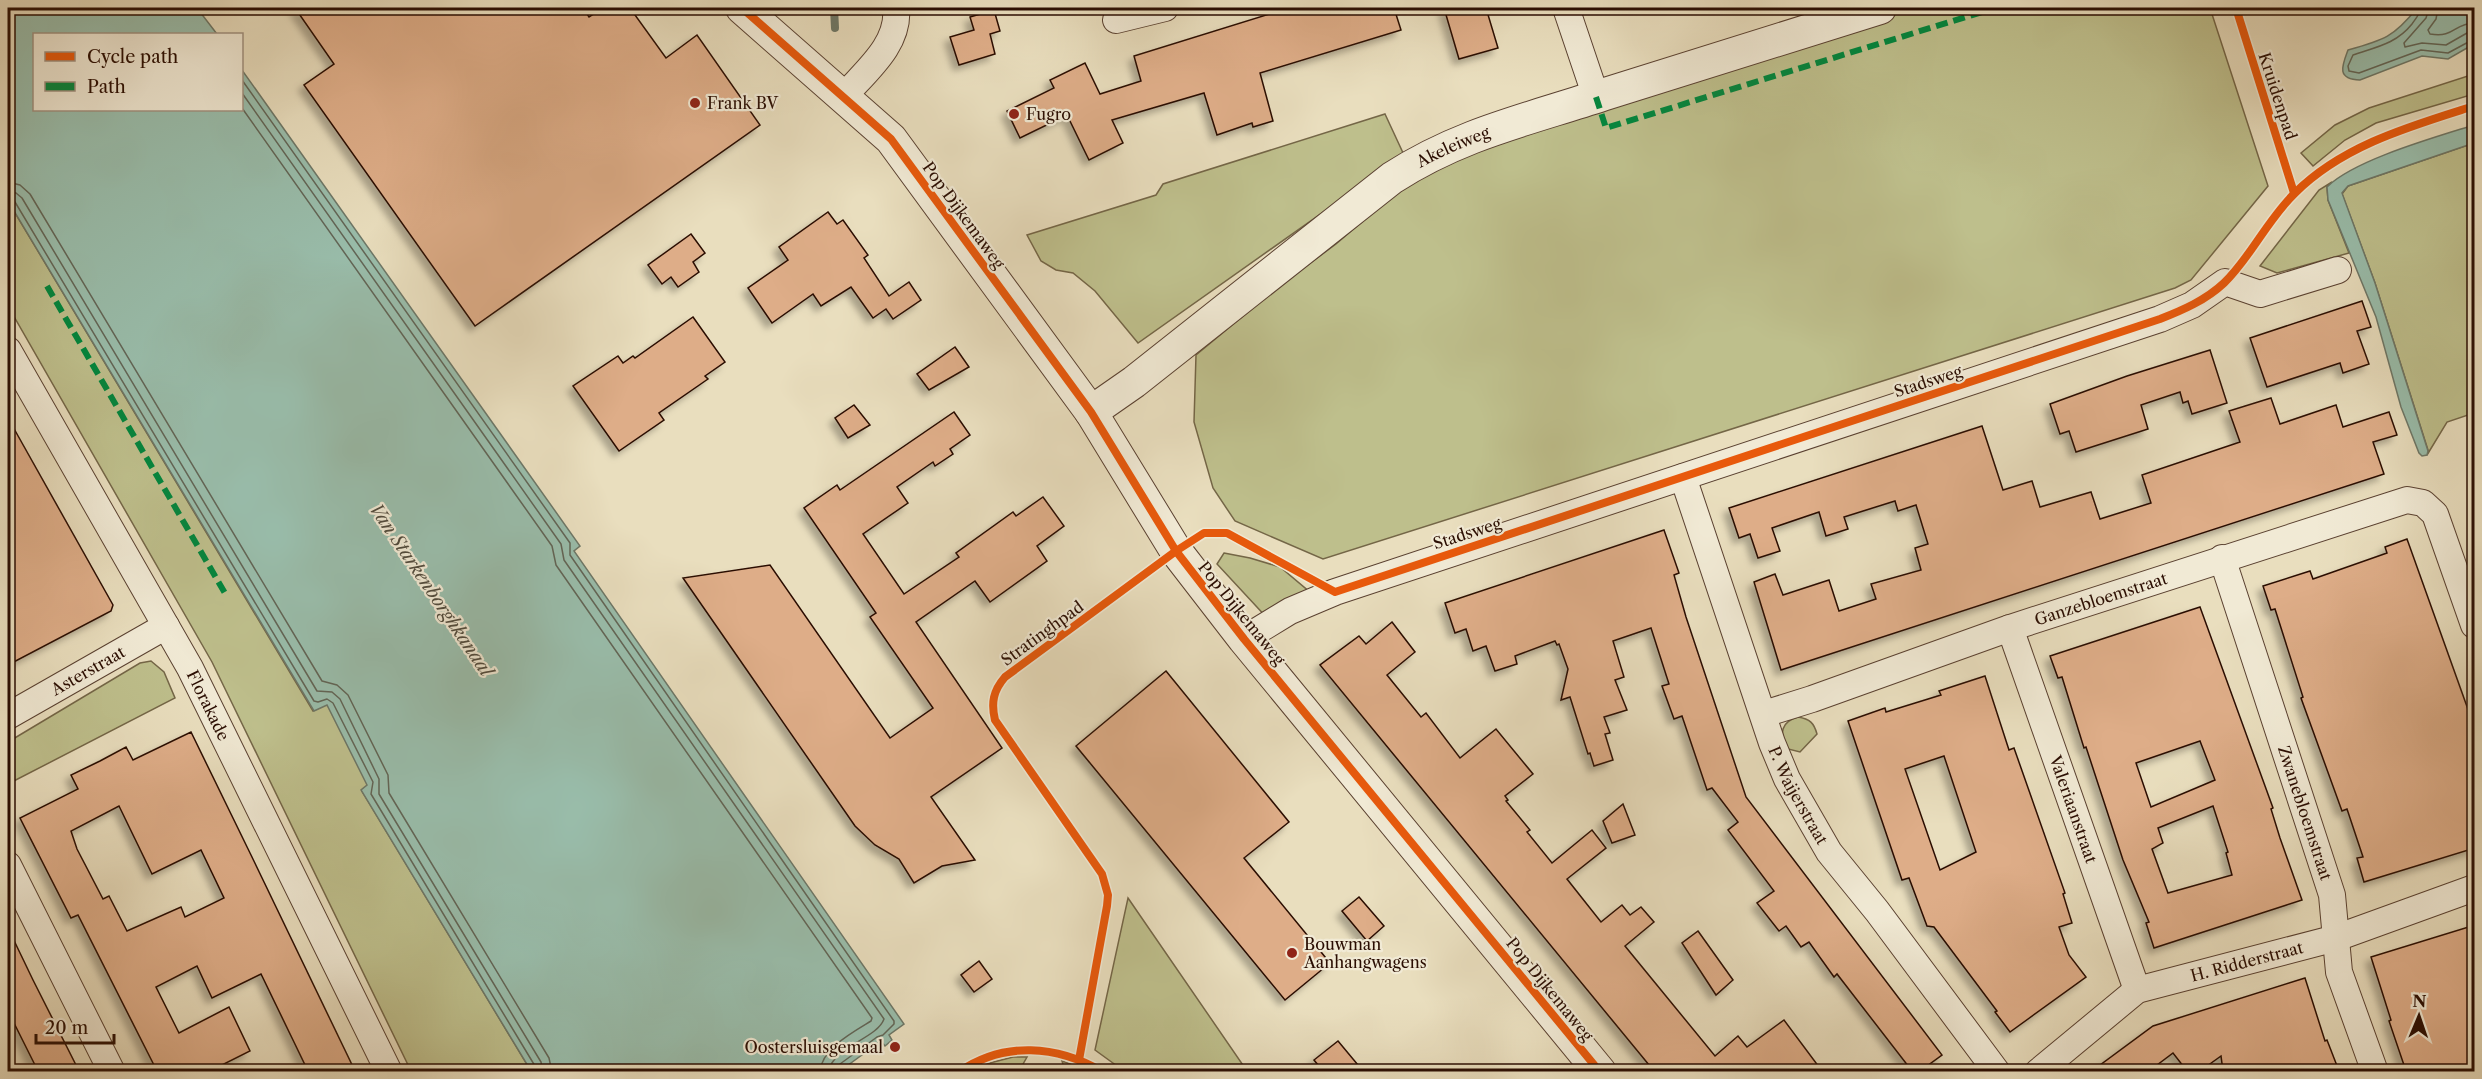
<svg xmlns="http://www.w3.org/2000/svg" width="2482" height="1079" font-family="'Libre Caslon Text',serif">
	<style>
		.green { fill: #bebf8c; stroke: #746647; stroke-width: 1.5 }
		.water { fill: #99bdab; stroke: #6d7767; stroke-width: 1.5 }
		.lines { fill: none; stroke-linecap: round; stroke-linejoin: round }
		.shore { stroke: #626556; stroke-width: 1.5 }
		.stream { stroke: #6d7767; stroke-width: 8 }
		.building { fill: #dead88; stroke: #2a0d02; stroke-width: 1.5; fill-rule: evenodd; filter: url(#shadow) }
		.minor-casing { stroke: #5a4131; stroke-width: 28 }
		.tertiary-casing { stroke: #5a4131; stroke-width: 34 }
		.minor { stroke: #f1ead5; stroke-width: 26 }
		.tertiary { stroke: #f1ead5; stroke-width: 32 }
		.quiet { stroke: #00873e; stroke-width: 6; stroke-dasharray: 12 6; stroke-linecap: butt }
		.cycleway-casing { stroke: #f1ead5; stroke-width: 11 }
		.cycleway { stroke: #e8590c; stroke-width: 8 }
		.poi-dot { fill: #8f2418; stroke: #f1ead5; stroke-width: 2 }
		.labels { text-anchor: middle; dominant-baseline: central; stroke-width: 4.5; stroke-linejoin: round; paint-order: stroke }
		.street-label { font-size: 16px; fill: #2a0d02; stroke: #f1ead5 }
		.poi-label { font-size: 16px; fill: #2a0d02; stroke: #f1ead5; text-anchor: start }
		.water-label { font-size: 18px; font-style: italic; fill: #514b3d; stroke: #f1ead5 }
	</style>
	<defs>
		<filter id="shadow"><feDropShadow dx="-5.5" dy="5.5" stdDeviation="3" flood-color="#0004"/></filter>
	</defs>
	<rect width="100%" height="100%" fill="#e9debe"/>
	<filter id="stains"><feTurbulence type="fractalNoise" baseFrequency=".00333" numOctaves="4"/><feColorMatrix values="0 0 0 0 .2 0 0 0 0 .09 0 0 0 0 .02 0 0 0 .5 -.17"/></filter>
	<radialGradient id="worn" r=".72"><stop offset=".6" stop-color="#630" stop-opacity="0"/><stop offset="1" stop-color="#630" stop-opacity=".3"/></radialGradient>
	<g class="green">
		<polygon points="1910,8 2210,8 2268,186 2191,280 2175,288 1323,559 1235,521 1213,488 1194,422 1196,355 1278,287 1336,244 1416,176 1464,150"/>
		<polygon points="2474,74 2474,94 2376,123 2345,140 2313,166 2301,153 2335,125 2369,108"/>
		<polygon points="1385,114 1404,155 1138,343 1095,291 1073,273 1056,270 1041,261 1027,235 1156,195 1163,184"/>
		<polygon points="2474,143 2474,413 2447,422 2427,455 2428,450 2375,283 2342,194 2348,186"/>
		<polygon points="2332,182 2327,187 2328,200 2349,253 2277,273 2260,266 2319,190"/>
		<polygon points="8,201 313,711 327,704 368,785 362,791 531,1071 411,1071 212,662 8,306"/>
		<polygon points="1224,553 1250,558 1280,567 1311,593 1269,620 1217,564"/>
		<polygon points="151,661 164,672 175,698 8,784 8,742 140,663"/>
		<path d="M1798 717C1810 719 1814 723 1817 734L1800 752 1784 748C1781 733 1780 722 1798 717Z"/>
		<polygon points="1128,898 1247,1071 1124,1071 1095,1050"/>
		<polygon points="1013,1057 1027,1057 1019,1071 971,1071 986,1064"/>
		<polygon points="1062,1061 1089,1071 1065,1071"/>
	</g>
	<g class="water">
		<polygon points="8,8 197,8 217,34 34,34 34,110 242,110 242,70 580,546 574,551 904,1024 889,1035 892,1040 885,1046 881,1041 840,1071 531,1071 361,790 367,785 327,705 314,711 8,201"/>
		<path d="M2417 8H2474V44L2448 59 2422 56 2360 80C2336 79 2342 66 2348 50 2384 40 2394 37 2417 8Z"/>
		<path d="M2474 125V143L2348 186 2342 193 2375 283 2428 451 2427 455 2422 456 2419 453 2401 407 2376 317 2328 200 2327 187C2354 160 2436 137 2474 125Z"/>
	</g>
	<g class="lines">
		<g class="shore">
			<path d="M2421 8C2420 14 2416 18 2412 24 2396 44 2376 47 2353 55L2348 66 2349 71 2359 73 2421 50 2448 53 2474 39"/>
			<polyline points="2429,8 2426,18 2404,43 2405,47 2422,43 2446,45 2467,33 2474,32"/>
			<path d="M2438 8 2436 19 2428 30 2430 34C2455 38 2453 24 2474 23"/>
			<polyline points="242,80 570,543 570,555 894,1021 894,1024 883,1035 877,1037 840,1064 837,1072"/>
			<path d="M242 93 561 544 564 560 884 1019C877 1039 831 1047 829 1072"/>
			<path d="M242 108 552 546 556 565 872 1018 871 1021C853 1032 821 1049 820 1072"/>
			<polyline points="8,182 20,185 30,194 322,681 337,685 348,695 388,775 389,793 549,1058 552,1072"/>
			<polyline points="8,191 16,193 22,198 317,691 332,692 340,699 379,779 379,794 541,1062 543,1072"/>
			<polyline points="8,199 15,202 314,701 318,702 327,699 333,703 373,782 371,794 535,1066 536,1072"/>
		</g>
		<polyline class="stream" points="834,8 835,28"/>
	</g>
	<g class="building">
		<polygon points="295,8 583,8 589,17 603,8 630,8 666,58 697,35 760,125 475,326 304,85 334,64"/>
		<polygon points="1289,8 1394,8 1401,30 1260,73 1273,121 1253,127 1252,123 1217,135 1204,93 1112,120 1123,143 1089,160 1067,115 1020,138 1007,111 1054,88 1050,80 1085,63 1100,94 1141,81 1134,56"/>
		<polygon points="1444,8 1486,8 1498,48 1459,59"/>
		<polygon points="994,10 1000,31 990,34 995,54 959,65 950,37 974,30 970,17"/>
		<polygon points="828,212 837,224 843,220 868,255 864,258 889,296 909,282 921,300 893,319 886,309 873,318 851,287 821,306 813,294 772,323 748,288 788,260 779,247"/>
		<polygon points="691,234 705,253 693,262 699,272 678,287 671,277 662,284 648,265"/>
		<polygon points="2362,301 2371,327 2357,331 2369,364 2343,373 2340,363 2267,387 2250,338"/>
		<polygon points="693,317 725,362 705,376 708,379 659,413 664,420 619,451 573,386 618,356 623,363 633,356 635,358"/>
		<polygon points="955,347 969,367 929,390 917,374"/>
		<polygon points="2210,350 2227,403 2192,414 2188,401 2183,403 2180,392 2141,405 2148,429 2076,452 2069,431 2060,434 2050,404 2127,376"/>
		<polygon points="2271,398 2280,424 2336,405 2343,427 2389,412 2397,435 2373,442 2384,474 1781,670 1754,582 1775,574 1783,595 1829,580 1839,611 1876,599 1871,584 1921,570 1915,548 1928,544 1916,505 1898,511 1895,501 1844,517 1848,529 1826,536 1819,512 1772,528 1780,551 1758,558 1750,534 1739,538 1729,508 1982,426 2003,490 2032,481 2040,507 2091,492 2100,519 2151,503 2142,475 2240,442 2229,411"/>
		<polygon points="854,405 870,425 848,438 835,418"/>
		<polygon points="954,412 970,435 950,449 953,454 935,466 933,462 897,487 908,503 863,534 904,594 959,557 956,553 1013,512 1016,516 1043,497 1064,526 1037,546 1047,561 990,602 975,581 916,622 1002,748 931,797 975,860 942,866 914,883 899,859 875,845 855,826 683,578 770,565 890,738 933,708 870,617 876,613 804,508 837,485 840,490"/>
		<polygon points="8,418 113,605 111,611 8,665"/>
		<polygon points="1664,530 1679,573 1674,575 1686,617 1746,797 1942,1055 1920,1071 1912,1071 1837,974 1834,977 1809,942 1801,947 1786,926 1779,931 1757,903 1774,891 1728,830 1738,822 1712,788 1707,790 1682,716 1674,719 1662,686 1669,684 1651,628 1613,641 1624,677 1615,680 1627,710 1604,717 1610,733 1605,734 1613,760 1594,766 1590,753 1588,754 1570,697 1561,700 1568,669 1559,644 1557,645 1555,641 1515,656 1517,664 1495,671 1486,646 1473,651 1466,629 1455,633 1445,603"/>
		<polygon points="2407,539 2475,729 2475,848 2364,882 2357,858 2363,857 2347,809 2342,811 2301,698 2303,697 2275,609 2271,610 2263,586 2310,571 2313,579 2387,553 2385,547"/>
		<path d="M2200 607 2273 808 2271 809 2280 838 2302 900 2154 948 2146 923 2149 922 2123 860 2086 747 2084 748 2062 677 2058 678 2050 656ZM2200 741 2215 780 2151 807 2136 763ZM2213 806 2228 852 2226 853 2232 875 2168 893 2152 849 2163 843 2158 828Z"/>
		<polygon points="1392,622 1415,652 1387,675 1421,717 1426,713 1460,758 1496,729 1533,774 1505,796 1508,800 1506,801 1530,830 1527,832 1552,863 1592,830 1606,848 1567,879 1601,922 1622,905 1630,915 1641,907 1654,922 1625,946 1715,1056 1738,1036 1747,1047 1784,1020 1822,1071 1654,1071 1320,665 1359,636 1366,644"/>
		<polygon points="1166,671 1289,822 1244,858 1330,963 1285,1000 1076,746"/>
		<path d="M1985 676 2009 750 2014 748 2065 893 2063 894 2072 923 2059 927 2069 955 2086 977 2010 1032 1995 1012 1997 1011 1934 927 1927 926 1909 878 1902 880 1848 721 1885 708 1886 712 1941 695 1939 691ZM1944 756 1976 852 1940 870 1905 769Z"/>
		<path d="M191 732 251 855 355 1071H308L261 974 212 998 197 966 156 987 179 1033 229 1007 250 1051 210 1071H157L78 915 71 918 20 818 78 789 71 775 100 761 126 747 133 760ZM119 806 152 874 201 850 224 898 185 917 181 907 127 931 109 896 103 899 77 849 71 831Z"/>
		<polygon points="1623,804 1635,835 1612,843 1603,821"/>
		<polygon points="1359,897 1384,926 1367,941 1342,911"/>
		<polygon points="2475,925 2475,1071 2406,1071 2389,1021 2391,1020 2371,957"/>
		<polygon points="8,928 33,980 79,1071 38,1071 8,1011"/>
		<polygon points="1698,931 1733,980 1716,995 1682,943"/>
		<polygon points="979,961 992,979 974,992 961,975"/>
		<polygon points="2305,978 2325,1041 2327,1040 2339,1071 2223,1071 2221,1056 2200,1071 2187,1071 2173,1053 2149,1071 2092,1071 2153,1026"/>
		<polygon points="1338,1041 1363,1071 1323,1071 1314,1060"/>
	</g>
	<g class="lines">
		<g class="minor-casing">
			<g id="minor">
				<polyline points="1566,8 1596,97"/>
				<polyline points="1116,20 1165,8"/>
				<path d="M844 96C866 71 900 44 896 8"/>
				<path id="s1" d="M8 350 190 668 389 1072"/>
				<path id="s2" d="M1683 477 1772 743 1787 779 1829 852 1877 911 1997 1072"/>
				<path id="s3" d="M2222 558 2332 895 2339 972 2375 1072"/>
				<path id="s4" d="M2010 628 2137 990"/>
				<polyline points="1244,639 1290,611 1335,592 2160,319 2192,305 2225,282 2260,294 2338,270"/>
				<path id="s5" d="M1764 714 1812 699 2010 628 2407 500 2423 503 2435 514 2474 625"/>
				<path id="s6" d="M8 716 166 626"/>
				<polyline points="8,865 112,1072"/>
				<path id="s7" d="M2038 1072 2137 990 2336 938 2474 888"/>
			</g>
		</g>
		<g class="tertiary-casing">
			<g id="tertiary">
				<polyline points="742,8 891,139 1091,412 1176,551 1244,639 1600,1072"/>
				<path id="s8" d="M1091 412 1134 382 1392 178C1460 134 1526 120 1602 95 1695 66 1788 37 1880 8"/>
			</g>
		</g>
		<use href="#minor" class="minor"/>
		<use href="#tertiary" class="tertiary"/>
		<g class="quiet">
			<polyline points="1596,97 1606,128 1995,8"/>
			<polyline points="47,286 226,595"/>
		</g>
		<g class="cycleway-casing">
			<g id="cycleway">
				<polyline points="742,8 891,139 1091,412 1176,551 1244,639 1600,1072"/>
				<polyline points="2236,8 2294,193"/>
				<path d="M1079 1060 1107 906 1108 895 1102 874 995 720C991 703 993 691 1005 677L1176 551 1204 533H1227L1335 592 2160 319C2183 310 2206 300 2224 283 2251 257 2267 220 2295 193 2343 145 2411 126 2474 106"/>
				<path d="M959 1072C1004 1041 1057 1045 1103 1072"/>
			</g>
		</g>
		<use href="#cycleway" class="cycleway"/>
	</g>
	<g class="poi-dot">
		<circle cx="695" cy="103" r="6"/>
		<circle cx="1014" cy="114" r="6"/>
		<circle cx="1292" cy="953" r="6"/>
		<circle cx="895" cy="1047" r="6"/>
	</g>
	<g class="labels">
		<g class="street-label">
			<text transform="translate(2278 96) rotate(72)">Kruidenpad</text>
			<text stroke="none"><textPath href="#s8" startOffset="450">Akeleiweg</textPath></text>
			<text transform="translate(964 215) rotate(54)">Pop Dijkemaweg</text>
			<text transform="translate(1928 381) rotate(-18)">Stadsweg</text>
			<text transform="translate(1467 533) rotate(-18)">Stadsweg</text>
			<text stroke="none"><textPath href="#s5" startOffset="356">Ganzebloemstraat</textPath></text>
			<text transform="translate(1242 613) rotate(51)">Pop Dijkemaweg</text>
			<text transform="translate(1042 633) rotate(-36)">Stratinghpad</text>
			<text stroke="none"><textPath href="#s6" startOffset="92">Asterstraat</textPath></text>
			<text stroke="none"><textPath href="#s1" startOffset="408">Florakade</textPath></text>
			<text stroke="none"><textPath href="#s2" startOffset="339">P. Waijerstraat</textPath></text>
			<text stroke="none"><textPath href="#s4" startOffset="192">Valeriaanstraat</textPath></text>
			<text stroke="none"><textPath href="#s3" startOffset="268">Zwanebloemstraat</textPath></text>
			<text stroke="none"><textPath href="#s7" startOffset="242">H. Ridderstraat</textPath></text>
			<text transform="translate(1550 989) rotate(51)">Pop Dijkemaweg</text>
		</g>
		<g class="poi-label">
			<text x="707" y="103">Frank BV</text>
			<text x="1026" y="114">Fugro</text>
			<text x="1304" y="944">Bouwman<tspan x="1304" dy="18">Aanhangwagens</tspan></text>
			<text x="883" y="1047" text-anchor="end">Oostersluisgemaal</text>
		</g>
		<g class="water-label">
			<text transform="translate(431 590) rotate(56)">Van Starkenborghkanaal</text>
		</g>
	</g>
	<rect width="2482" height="1079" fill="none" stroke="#e9debe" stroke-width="30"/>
	<rect x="9" y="9" width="2464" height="1061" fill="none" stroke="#2a0d02" stroke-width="3"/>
	<rect x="15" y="15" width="2452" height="1049" fill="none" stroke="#2a0d02" stroke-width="1.5"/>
	<rect x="33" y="33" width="210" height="78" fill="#f1ead5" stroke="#a19281" stroke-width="1.5"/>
	<rect x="45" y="52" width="30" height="9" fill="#e8590c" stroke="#a19281" stroke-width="1.5"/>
	<text x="87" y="63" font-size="18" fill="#2a0d02">Cycle path</text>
	<rect x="45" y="82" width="30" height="9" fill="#00873e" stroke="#a19281" stroke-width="1.5"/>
	<text x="87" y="93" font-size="18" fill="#2a0d02">Path</text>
	<g transform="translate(2419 1016) rotate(2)" stroke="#f1ead5" stroke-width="4.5" paint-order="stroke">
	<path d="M0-4.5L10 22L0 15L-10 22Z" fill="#2a0d02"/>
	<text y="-9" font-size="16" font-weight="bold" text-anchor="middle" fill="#2a0d02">N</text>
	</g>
	<path d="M36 1034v9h78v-9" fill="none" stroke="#2a0d02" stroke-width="3"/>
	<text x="45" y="1034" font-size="18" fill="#2a0d02" stroke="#f1ead5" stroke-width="4.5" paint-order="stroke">20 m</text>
	<rect width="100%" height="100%" filter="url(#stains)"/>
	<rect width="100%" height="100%" fill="url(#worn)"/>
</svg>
